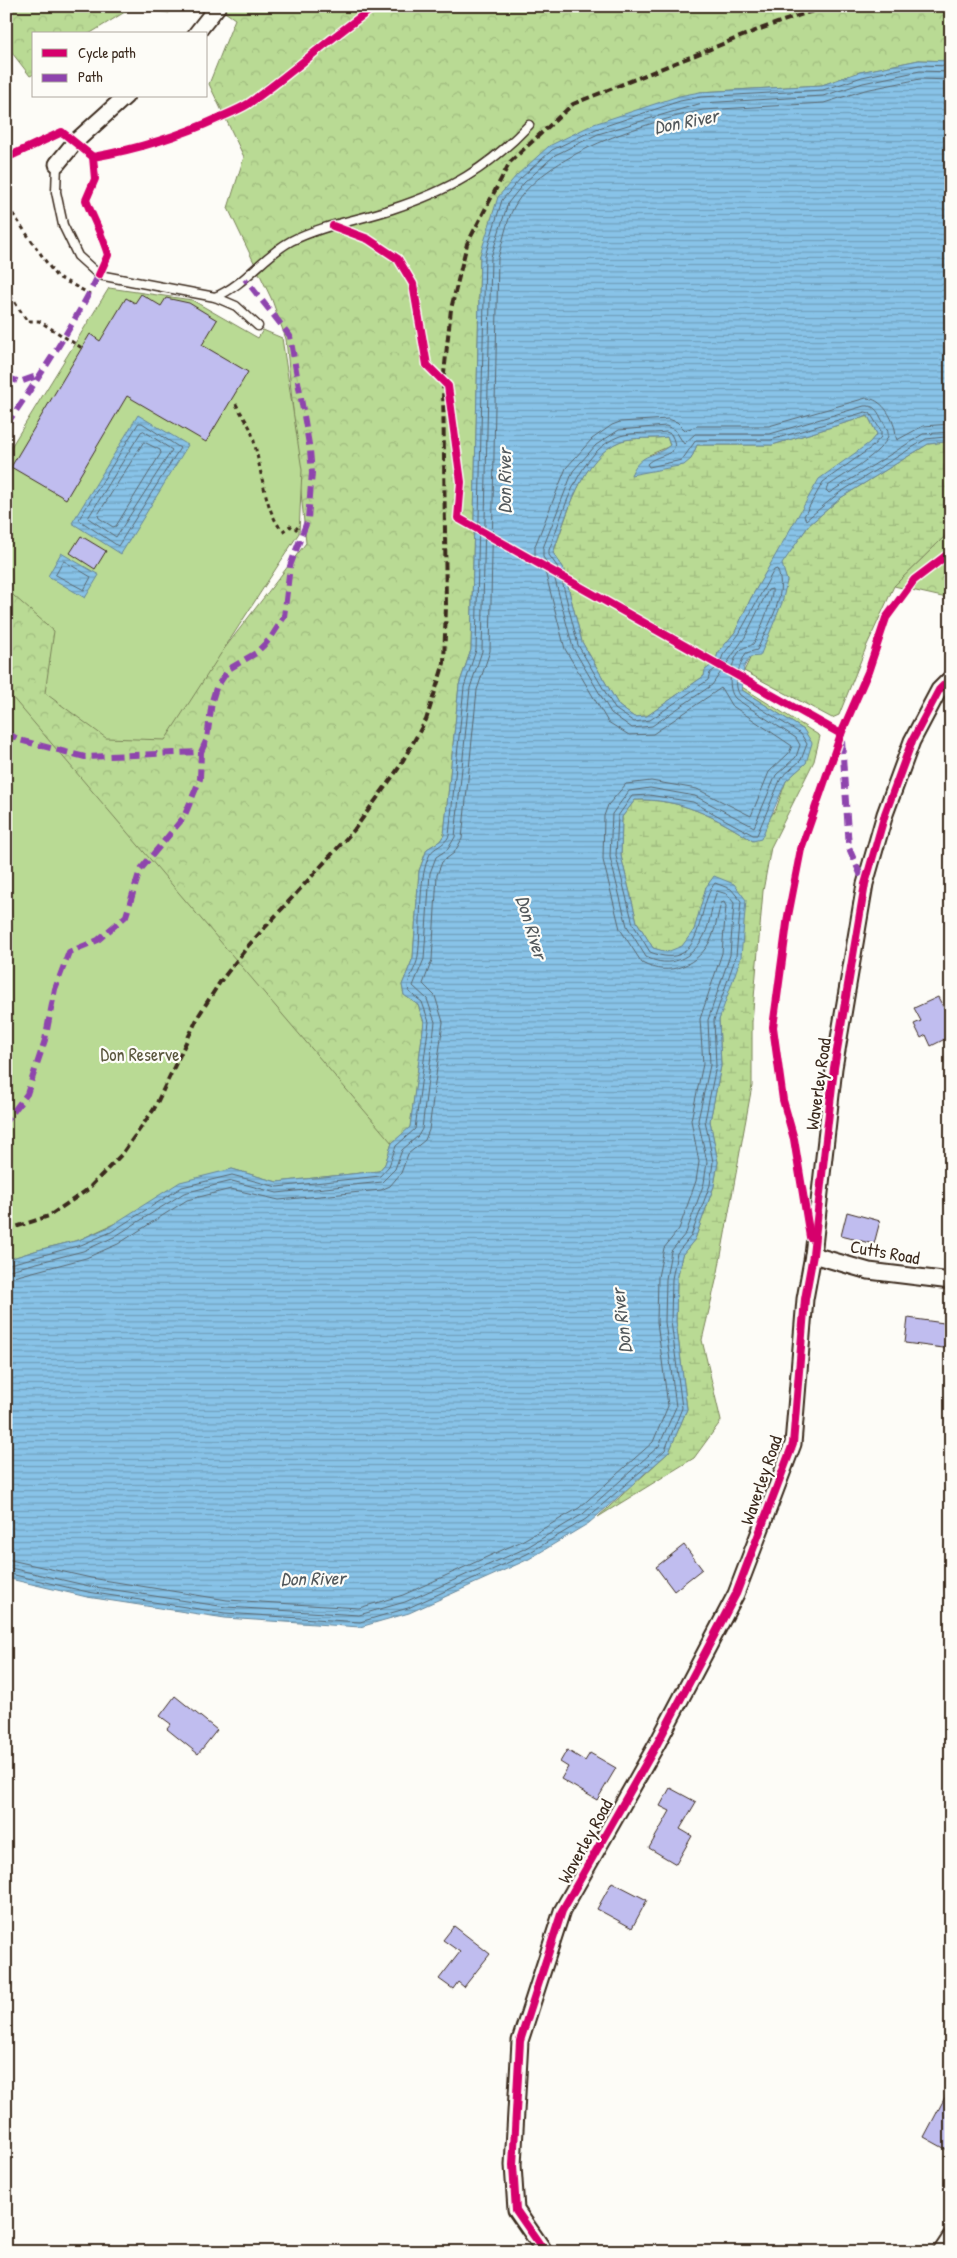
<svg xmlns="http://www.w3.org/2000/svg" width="957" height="2258" font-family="'Patrick Hand',sans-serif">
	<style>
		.forest { fill: url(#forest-crowns); stroke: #7a8259 }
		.wetland { fill: url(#wetland-marsh); stroke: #7a8259 }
		.green { fill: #b9da94; stroke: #7a8259 }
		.water { fill: url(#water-rules); stroke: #698697; fill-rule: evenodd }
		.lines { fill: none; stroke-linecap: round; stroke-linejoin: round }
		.shore { stroke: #5a676f; stroke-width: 1 }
		.building { fill: #c0bdef; stroke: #3b2a1e }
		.lane-casing { stroke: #3b2a1e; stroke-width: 11 }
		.street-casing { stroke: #3b2a1e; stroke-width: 19 }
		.path { stroke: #3b2a1e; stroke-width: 3; stroke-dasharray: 4 4; stroke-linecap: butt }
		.lane { stroke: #fdfcf7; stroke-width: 8 }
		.street { stroke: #fdfcf7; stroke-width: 15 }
		.rail { stroke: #3b2a1e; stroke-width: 4; stroke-dasharray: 8 4; stroke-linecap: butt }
		.quiet { stroke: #8e44ad; stroke-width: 6; stroke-dasharray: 12 6; stroke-linecap: butt }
		.cycleway-casing { stroke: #fdfcf7; stroke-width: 11 }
		.cycleway { stroke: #d6006c; stroke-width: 8 }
		.labels { text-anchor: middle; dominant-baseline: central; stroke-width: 4.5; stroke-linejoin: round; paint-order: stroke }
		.park-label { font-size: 18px; fill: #5a563c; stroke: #fdfcf7 }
		.street-label { font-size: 18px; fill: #3b2a1e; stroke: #fdfcf7 }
		.water-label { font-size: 19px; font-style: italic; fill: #52585b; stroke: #fdfcf7 }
	</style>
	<defs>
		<pattern id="forest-crowns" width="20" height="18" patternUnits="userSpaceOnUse" patternTransform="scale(1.25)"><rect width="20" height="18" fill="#b9da94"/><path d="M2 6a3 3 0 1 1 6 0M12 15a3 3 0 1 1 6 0" fill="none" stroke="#a0bb7f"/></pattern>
		<pattern id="wetland-marsh" width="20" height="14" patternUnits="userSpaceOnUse" patternTransform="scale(1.25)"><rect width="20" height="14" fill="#b9da94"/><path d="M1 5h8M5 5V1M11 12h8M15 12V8" fill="none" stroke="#a0bb7f"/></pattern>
		<pattern id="water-rules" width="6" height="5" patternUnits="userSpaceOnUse" patternTransform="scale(1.25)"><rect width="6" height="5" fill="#88c3e8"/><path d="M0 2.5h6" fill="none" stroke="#709fbb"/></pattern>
	</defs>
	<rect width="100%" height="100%" fill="#fdfcf7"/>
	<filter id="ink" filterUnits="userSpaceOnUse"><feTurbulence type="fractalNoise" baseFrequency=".02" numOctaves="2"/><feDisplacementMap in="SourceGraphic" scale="10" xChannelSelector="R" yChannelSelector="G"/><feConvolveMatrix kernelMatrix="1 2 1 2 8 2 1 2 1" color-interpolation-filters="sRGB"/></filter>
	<g filter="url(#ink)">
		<g class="forest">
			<polygon points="6,6 175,6 169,13 133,7 89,34 34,34 34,74 30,76 6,45"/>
			<polygon points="216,6 951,6 951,61 919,60 860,72 822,85 700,92 480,255 471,650 459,685 444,835 440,841 427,849 419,871 413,958 402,985 404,995 418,1005 424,1022 410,1128 392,1143 379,1171 277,1182 6,1260 6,417 10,422 7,474 166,724 306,543 286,339 272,300 228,208 244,157 209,84 235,19"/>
			<polygon points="951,533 951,599 894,586 943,538"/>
		</g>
		<g class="wetland">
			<path d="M868 416 877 434 778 552 751 598 735 632 718 653 715 663 706 670 704 676 647 716 634 717 619 706 582 642 563 567 553 553C567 517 581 456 621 441 634 437 653 439 667 437L670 446 649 455 691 459 697 445H772Z"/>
			<polygon points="945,442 951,445 951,533 943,538 894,586 867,645 839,715 832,718 744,671 787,581 781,564 809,525 842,497 928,444"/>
			<path d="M742 687 820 736 814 761 771 847 763 891 752 1022V1086L718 1272 702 1340 721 1421 694 1458 598 1517 669 1452 687 1409 676 1321 677 1280 682 1255 695 1239 714 1186 718 1162 710 1121 721 1066 719 1020 727 993 706 887C700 909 696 949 668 952 663 952 657 949 653 948L637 922 621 856 622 817 635 800C680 798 716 817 753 841L776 809 786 781 806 763 804 730 742 690Z"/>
		</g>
		<g class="green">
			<polygon points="109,288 192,300 258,338 263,330 282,338 302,470 299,533 165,740 106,738 45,693 54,631 6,589 6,455"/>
			<polygon points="6,690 392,1143 385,1164 379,1171 277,1182 232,1169 79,1240 38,1250 6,1260"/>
		</g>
		<g class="water">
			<path d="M919 60 951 61V445L945 442 928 444 842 497 809 525 782 564 787 581 782 603 760 656 750 657 744 667 742 690 804 730 812 743 806 763 786 781 761 839 753 841C716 817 680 798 635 800L622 817 621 856 637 922 653 948 667 952 682 946 694 930 706 887 714 876 734 884 746 900 741 957 719 1020 721 1066 710 1121 718 1162 714 1186 695 1239 682 1255 677 1280 676 1321 687 1409 669 1452 589 1523 529 1559 409 1613 360 1627 225 1618 87 1597 6 1578V1260L38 1250 79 1240 109 1227 180 1182 232 1169 277 1182 379 1171 385 1164 392 1143 410 1127 424 1022 418 1005 404 995 402 985 413 958 419 871 427 849 440 841 444 835 459 685 471 650 480 255 498 197 516 176 549 146 594 124 679 96 700 92 822 85 860 72ZM868 416 877 434 869 443 819 479 751 598 735 632 718 653 715 663 705 670 704 676 647 716 634 717 619 706 582 642 563 567 553 553C566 517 582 456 621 441 634 437 653 439 667 437L670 445C656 458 641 451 631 475L684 465 691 459 697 445H772Z"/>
			<polygon points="138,415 188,445 121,554 72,523"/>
			<polygon points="61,553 99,575 85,598 48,576"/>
		</g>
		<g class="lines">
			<g class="shore">
				<polygon points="139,423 142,423 180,448 118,546 79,520"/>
				<polygon points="144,431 172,450 116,537 88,518 141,432"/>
				<polygon points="144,442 160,450 161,453 116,526 113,527 99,518 98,515"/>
				<polygon points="64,561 91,577 84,590 56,575"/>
				<path d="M6 1265 81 1245 111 1232 182 1187 232 1175 277 1187 380 1176 389 1166 396 1146 415 1129 429 1022 422 1002 409 992C405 979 417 969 418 956 422 928 417 878 430 854 434 847 444 846 449 836L464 687 476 650 485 256 502 200 520 179 552 150 596 129 680 101 701 97 823 90 862 77 919 65 951 66"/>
				<polyline points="6,1271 83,1251 114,1237 184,1193 232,1181 277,1193 382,1182 395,1169 402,1150 418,1136 422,1129 435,1022 427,999 413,986 424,959 430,873 436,857 448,849 455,837 470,688 482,651 491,257 508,203 524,183 555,155 598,134 702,103 823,96 863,83 920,71 951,72"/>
				<path d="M6 1279 86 1258 118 1244 187 1200 231 1189 279 1200 381 1190 390 1186 401 1173 408 1154 425 1140 429 1130 443 1022 435 996 423 984 432 960 437 875 442 862 454 853 462 839 477 690 490 651 498 258C503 242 506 222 514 207 543 154 647 122 703 110L824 103 865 90 920 79 951 80"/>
				<path d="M6 1559 91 1578 227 1600 359 1608 403 1595 520 1542 579 1508 653 1442 668 1406 657 1322 658 1277 664 1248 679 1229 696 1181 699 1162 691 1120 703 1064 700 1019 722 953 726 906 724 902 721 903C718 914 716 926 712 937 700 965 669 978 642 963L620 929 603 860 604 816 608 805 626 784 651 781 697 789 751 816 769 772 789 753 792 746 731 705 721 688 653 734 629 735 608 722 565 649 546 575 535 558V546L566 468 592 439 612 425 620 422 668 419 677 422 685 430 697 426H769L866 398C882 399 891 415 895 429 896 433 895 436 897 440L923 426 951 424"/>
				<path d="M6 1567 89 1586 226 1607 359 1615 405 1602 524 1549 583 1514 659 1446 676 1407 665 1322 666 1279 671 1251 686 1233 704 1183 707 1162 698 1120 710 1065 708 1020 730 955 734 903 727 894 717 891C711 905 711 922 704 936 692 959 670 969 646 957L627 926 610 857 612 814 629 791 650 788 695 796 754 827 776 775 796 757 800 745 796 738 736 699C725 689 731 658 742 649 745 646 750 647 753 644 758 637 774 597 772 589L768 590 745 637 712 685 652 726 632 728 611 713 573 648 553 572 543 557V548L573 471 596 445 619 430 666 426 675 430 684 444 695 434H770L864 406C874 405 877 410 881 418 884 424 889 430 888 436 884 452 842 476 828 486L826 490 829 493 923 434 951 432"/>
				<path d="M6 1573 88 1592 225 1613 360 1622 408 1608 527 1554 586 1519 665 1450 682 1408 671 1321 672 1279 677 1253 691 1236 710 1185 713 1162 705 1120 716 1066 714 1020 736 956 741 901 731 889 715 883C695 907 706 974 650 952L633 924 616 856 618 816 632 796 649 795 693 802 753 835H757L781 778 801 760 807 744 801 734 740 695C732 684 740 663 746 653L757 650C767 627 789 594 777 569L774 570 739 634 723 655 719 666 710 673 708 680 650 720 634 722 615 709 578 645 559 569 549 555V550C563 514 578 451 620 436 633 432 652 434 666 432L671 434C684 458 658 452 647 464L649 467 682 460 696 440H771L865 412 870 413 881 431V437L872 447 823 482 804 516 806 520 839 493 926 439 945 437 951 439"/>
			</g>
		</g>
		<g class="building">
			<polygon points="141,294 161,306 166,298 189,303 217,320 202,345 248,372 206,442 127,396 66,499 11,467 90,334 100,341 126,298 135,303"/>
			<polygon points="81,536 106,551 95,569 70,553"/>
			<polygon points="938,997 951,1022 951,1036 931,1046 926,1035 921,1038 914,1024 921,1021 914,1008"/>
			<polygon points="847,1212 880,1221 874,1244 841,1236"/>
			<polygon points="908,1318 951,1324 951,1349 905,1343"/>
			<polygon points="684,1545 702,1569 674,1591 656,1567"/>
			<polygon points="175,1696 217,1730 198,1754 167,1729 171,1724 160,1716"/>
			<polygon points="567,1750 585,1761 590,1753 616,1768 597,1800 561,1779 568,1767 560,1762"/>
			<polygon points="670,1788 696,1802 680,1829 692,1836 676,1864 649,1848 670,1811 660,1806"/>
			<polygon points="612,1882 647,1900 632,1928 597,1909"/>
			<polygon points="454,1926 490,1954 464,1987 458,1982 453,1989 439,1979 460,1952 443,1940"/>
			<polygon points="951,2086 951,2152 924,2137"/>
		</g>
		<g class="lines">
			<g class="lane-casing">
				<g id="lane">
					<polyline points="57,164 56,192 63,225 78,256 99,275 215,297 236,306 258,326"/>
					<path d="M215 297C245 285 263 256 291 241 322 225 360 220 392 209 450 190 487 169 529 125"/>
				</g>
			</g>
			<g class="street-casing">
				<g id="street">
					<polyline points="196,34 218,6"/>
					<polyline points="57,164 75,142 126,96"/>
					<polyline points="813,1255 869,1271 951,1281"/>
					<polyline points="545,2252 516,2210 513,2165 520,2041 562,1911 657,1744 736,1594 793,1444 805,1299 813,1255 834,1068 865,884 885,814 912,741 939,690 951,678"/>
					<polyline points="941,2252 951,2237"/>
				</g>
			</g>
			<g class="path">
				<polyline points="8,207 56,276 90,294"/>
				<polyline points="6,289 27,321 39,321 82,348"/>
				<path d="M236 404C240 412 246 420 250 428 260 454 263 512 283 531L290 526 295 530 298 527 295 525"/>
			</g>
			<use href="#lane" class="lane"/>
			<use href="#street" class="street"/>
			<g class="rail">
				<polyline points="932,6 951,9"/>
				<polyline points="6,1230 49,1216 87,1190 122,1154 154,1109 199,1015 220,982 248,946 354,830 398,769 426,720 444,663 446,606 443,383 451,309 467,244 510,162 573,104 760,29 806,13 834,6"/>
			</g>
			<g class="quiet">
				<polyline points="6,377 20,382 42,374"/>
				<path d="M6 425C41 375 74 325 101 270"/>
				<polyline points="6,732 19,740 85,757 201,752 200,779 184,817 140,870 126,916 98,940 69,952 55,989 45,1040 27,1094 6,1121"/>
				<polyline points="842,741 849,848 864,883"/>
				<polyline points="201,752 207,739 212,701 216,688 229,669 256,653 270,639 284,617 290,566 308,519 312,473 310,450 290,336 245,279"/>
			</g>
			<g class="cycleway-casing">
				<g id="cycleway">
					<polyline points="6,158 62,132 93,157"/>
					<polyline points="333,226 368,239 398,259 413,284 427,365 448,386 461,482 458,518 841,734"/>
					<path d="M99 275 108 255C103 236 93 219 86 200L95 179 93 157C138 149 180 136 221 117 230 113 240 109 248 104 293 73 331 36 376 6"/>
					<polyline points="810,1237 794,1139 783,1100 773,1027 788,916 801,849 841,734 868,672 886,618 914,580 951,552"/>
					<polyline points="545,2252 516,2210 513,2165 520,2041 562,1911 657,1744 736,1594 793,1444 805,1299 813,1255 834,1068 865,884 885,814 912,741 939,690 951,678"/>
				</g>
			</g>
			<use href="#cycleway" class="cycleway"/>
		</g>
	</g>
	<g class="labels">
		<g class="park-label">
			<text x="140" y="1054">Don Reserve</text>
		</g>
		<g class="street-label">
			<text transform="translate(818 1084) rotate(-82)">Waverley Road</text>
			<text transform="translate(885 1252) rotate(10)">Cutts Road</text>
			<text transform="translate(761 1480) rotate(-71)">Waverley Road</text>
			<text transform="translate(585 1841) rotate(-61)">Waverley Road</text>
		</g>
		<g class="water-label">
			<text transform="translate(686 121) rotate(-11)">Don River</text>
			<text transform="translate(504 481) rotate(-90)">Don River</text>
			<text transform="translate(532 927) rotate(73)">Don River</text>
			<text transform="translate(621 1321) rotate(-97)">Don River</text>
			<text transform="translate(313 1578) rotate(-1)">Don River</text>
		</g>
	</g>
	<rect width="957" height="2258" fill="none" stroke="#fdfcf7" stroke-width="25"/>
	<rect x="12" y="12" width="932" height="2233" fill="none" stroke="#3b2a1e" stroke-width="2" filter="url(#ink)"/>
	<rect x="32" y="32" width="175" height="65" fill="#fdfcf7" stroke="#afa8a0"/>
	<rect x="42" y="49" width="25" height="8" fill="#d6006c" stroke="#afa8a0"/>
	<text x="78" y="58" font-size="15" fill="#3b2a1e">Cycle path</text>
	<rect x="42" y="74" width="25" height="8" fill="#8e44ad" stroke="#afa8a0"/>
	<text x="78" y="82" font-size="15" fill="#3b2a1e">Path</text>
</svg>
